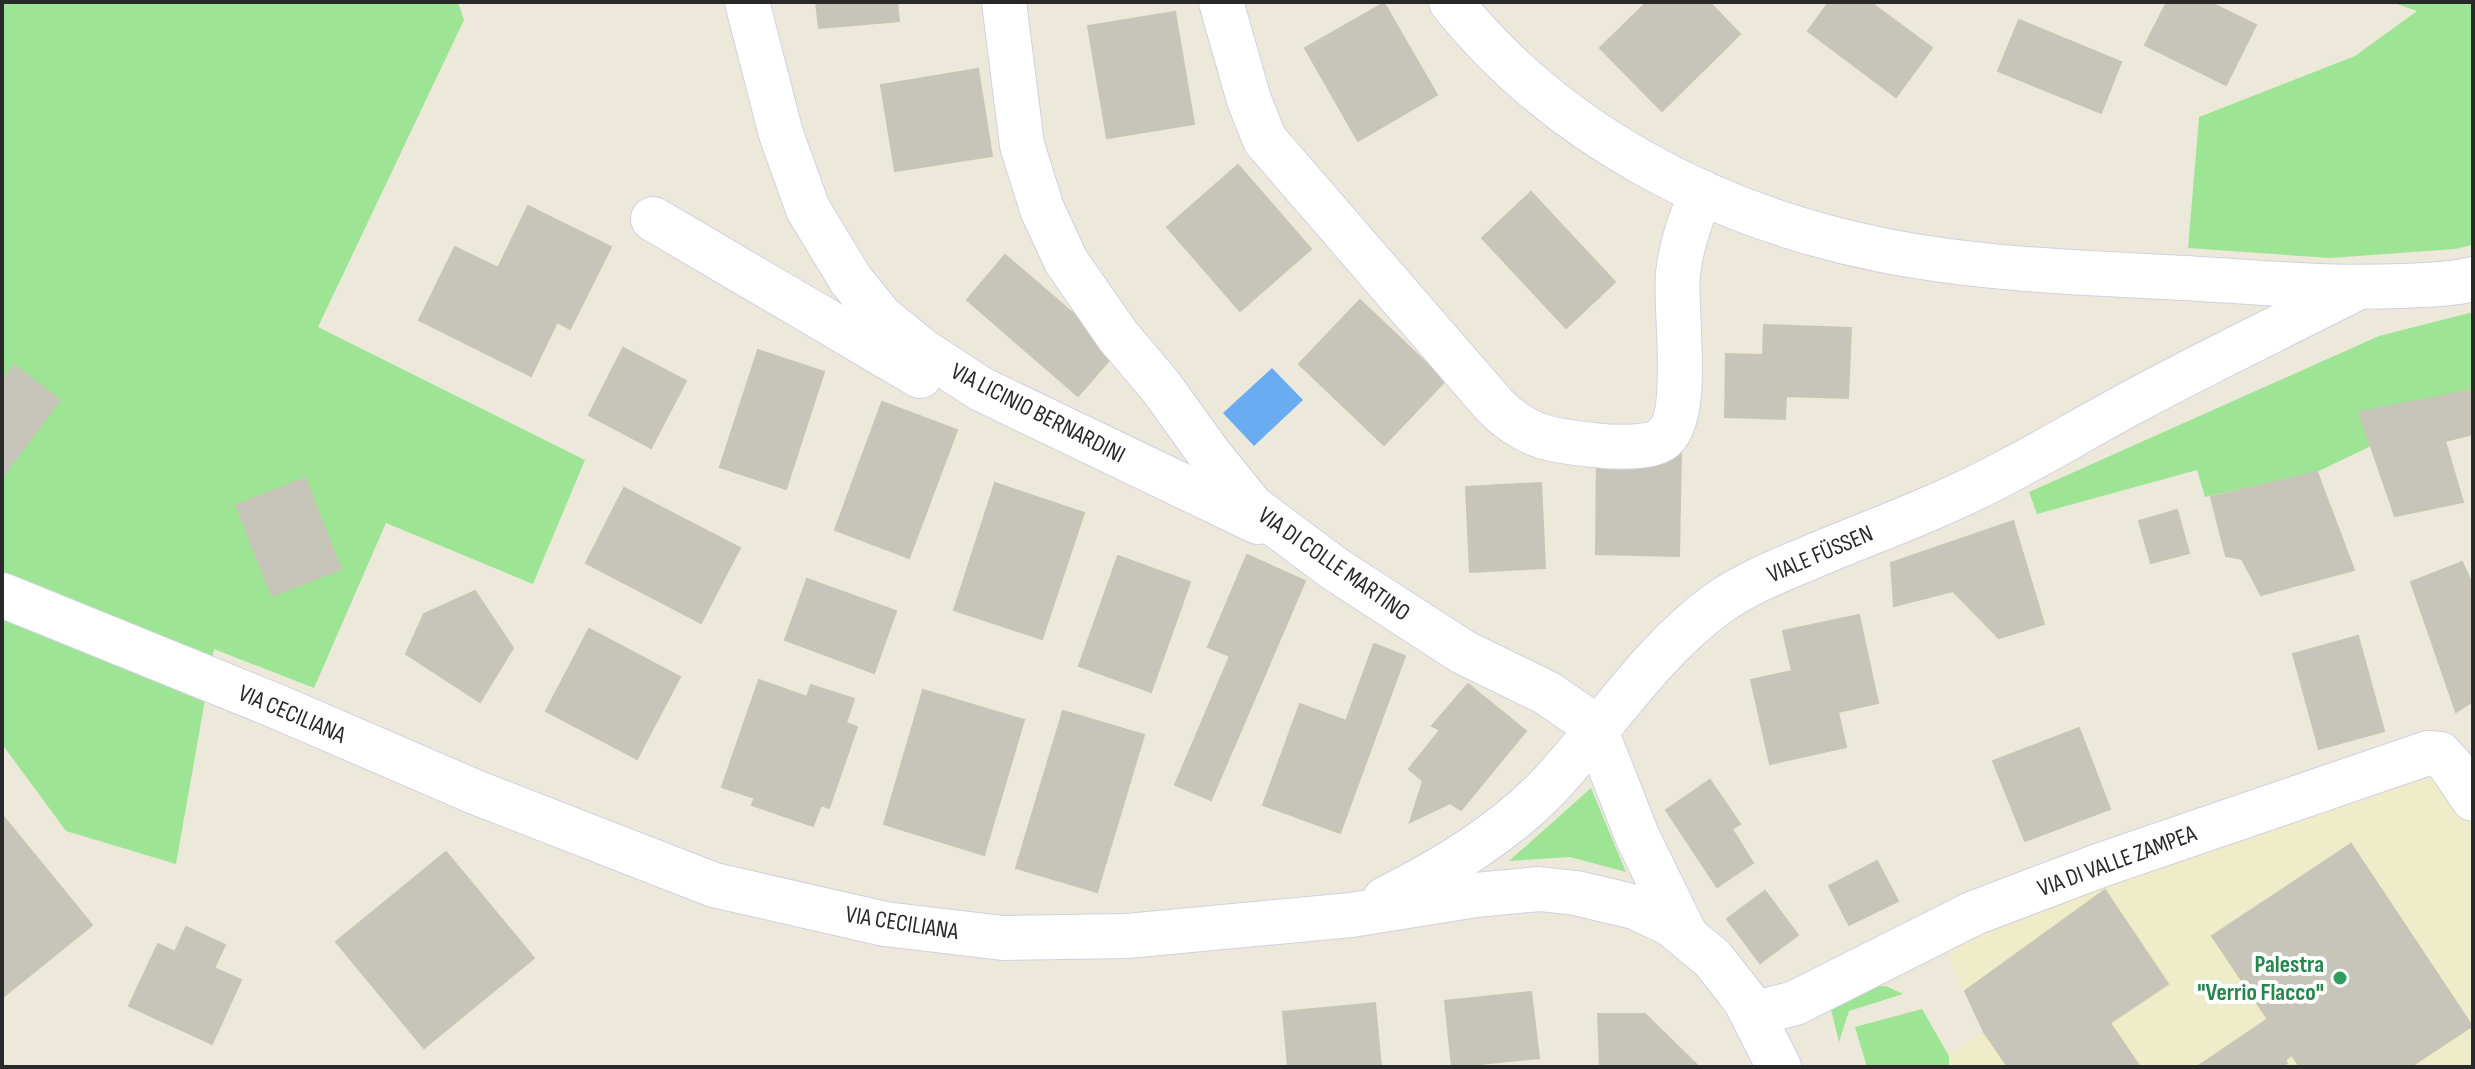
<svg xmlns="http://www.w3.org/2000/svg" width="2475" height="1069" font-family="'Sofia Sans Condensed',sans-serif">
	<style>
		.education { fill: #eeecc9 }
		.green { fill: #9de595 }
		.water { fill: #6aacf2 }
		.building { fill: #c7c5ba; stroke: #c7c5b4; stroke-width: 2 }
		.lines { fill: none; stroke-linecap: round; stroke-linejoin: round }
		.minor-casing { stroke: #d1d0e3; stroke-width: 46 }
		.minor { stroke: #fff; stroke-width: 44 }
		.leisure-dot { fill: #2e9e5b; stroke: #fff; stroke-width: 3 }
		.labels { text-anchor: middle; dominant-baseline: central; stroke-width: 8; stroke-linejoin: round; paint-order: stroke }
		.street-label { font-size: 24px; fill: #292929; stroke: #fff }
		.leisure-label { font-size: 24px; font-weight: bold; fill: #27864d; stroke: #fff; text-anchor: end }
	</style>
	<rect width="100%" height="100%" fill="#ece9db"/>
	<polygon class="education" points="2438,765 2473,818 2473,1067 1867,1067 1855,1027 1922,1009 1949,1055 1984,1032 1953,968 1949,953 1961,936"/>
	<g class="green">
		<polygon points="2,2 458,2 464,20 318,327 585,460 533,584 386,523 314,688 214,649 176,864 66,831 2,744"/>
		<polygon points="2391,2 2473,2 2473,245 2455,249 2330,258 2188,248 2199,117 2355,56 2417,11"/>
		<polygon points="2473,312 2473,390 2371,446 2317,472 2205,497 2197,470 2037,514 2029,492 2379,336"/>
		<polygon points="1591,788 1626,872 1570,857 1509,861"/>
		<polygon points="1886,986 1903,994 1849,1011 1839,1042 1831,1009 1859,987"/>
		<polygon points="1922,1009 1949,1056 1949,1067 1867,1067 1855,1027"/>
	</g>
	<polygon class="water" points="1272,368 1303,400 1254,446 1223,413"/>
	<g class="building">
		<polygon points="816,2 897,2 899,21 819,28"/>
		<polygon points="1647,2 1709,2 1740,34 1662,111 1600,48"/>
		<polygon points="1829,2 1870,2 1932,48 1896,97 1808,31"/>
		<polygon points="2167,2 2209,2 2256,25 2226,85 2145,45"/>
		<polygon points="1384,3 1437,95 1358,141 1305,48"/>
		<polygon points="1175,12 1194,124 1107,138 1088,26"/>
		<polygon points="2019,20 2121,62 2101,113 1998,71"/>
		<polygon points="978,69 992,156 895,171 881,85"/>
		<polygon points="1238,165 1311,249 1240,311 1167,227"/>
		<polygon points="1531,192 1615,282 1566,328 1482,238"/>
		<polygon points="528,206 611,247 570,329 557,322 531,376 419,320 455,247 498,268"/>
		<polygon points="1005,255 1117,351 1078,396 967,300"/>
		<polygon points="1360,300 1445,381 1384,445 1299,364"/>
		<polygon points="1764,325 1851,328 1848,398 1786,396 1785,419 1725,417 1726,354 1763,355"/>
		<polygon points="623,348 686,381 651,448 589,415"/>
		<polygon points="758,350 824,372 786,489 720,467"/>
		<polygon points="14,365 60,400 3,476 2,381"/>
		<polygon points="2473,390 2473,434 2445,441 2463,502 2395,516 2359,412"/>
		<polygon points="882,402 957,430 909,558 835,530"/>
		<polygon points="1597,451 1681,452 1679,556 1596,554"/>
		<polygon points="2317,472 2354,570 2261,595 2242,559 2226,556 2211,497"/>
		<polygon points="305,478 341,569 272,596 236,505"/>
		<polygon points="995,483 1084,513 1042,639 954,610"/>
		<polygon points="1541,483 1545,568 1470,572 1466,487"/>
		<polygon points="624,488 740,548 701,623 586,563"/>
		<polygon points="2177,510 2189,553 2151,563 2139,521"/>
		<polygon points="2013,521 2044,624 1999,638 1953,591 1894,606 1891,563"/>
		<polygon points="1247,555 1305,581 1211,800 1175,785 1230,656 1208,647"/>
		<polygon points="1118,556 1190,582 1151,692 1079,666"/>
		<polygon points="2462,562 2473,586 2473,701 2456,712 2411,582"/>
		<polygon points="807,579 896,611 874,673 785,640"/>
		<polygon points="475,591 513,648 480,702 406,654 424,614"/>
		<polygon points="1859,615 1878,703 1838,712 1846,747 1770,764 1751,680 1792,671 1783,631"/>
		<polygon points="589,629 680,677 637,759 546,711"/>
		<polygon points="2358,636 2384,731 2319,749 2293,654"/>
		<polygon points="1374,644 1405,656 1340,833 1263,805 1300,704 1346,721"/>
		<polygon points="759,680 807,697 811,685 854,699 846,723 857,727 829,808 821,805 813,826 752,805 755,798 722,787"/>
		<polygon points="1468,684 1526,731 1461,810 1450,803 1410,822 1423,781 1409,769 1440,730 1432,726"/>
		<polygon points="923,690 1024,720 984,855 884,824"/>
		<polygon points="1063,711 1144,735 1097,892 1016,868"/>
		<polygon points="2079,728 2110,809 2025,841 1993,761"/>
		<polygon points="1710,780 1740,824 1732,829 1753,863 1717,887 1666,810"/>
		<polygon points="2,815 92,925 3,997 2,996"/>
		<polygon points="2351,844 2472,1026 2410,1067 2300,1067 2212,936"/>
		<polygon points="446,852 534,958 424,1048 336,942"/>
		<polygon points="1877,861 1898,901 1849,925 1829,886"/>
		<polygon points="2105,890 2168,984 2110,1023 2140,1067 2008,1067 1984,1032 1965,991"/>
		<polygon points="1765,891 1798,935 1760,963 1727,919"/>
		<polygon points="186,927 225,945 214,968 241,980 212,1044 129,1006 158,944 175,952"/>
		<polygon points="1531,992 1539,1058 1452,1067 1445,1001"/>
		<polygon points="1375,1003 1381,1067 1288,1067 1283,1012"/>
		<polygon points="1598,1014 1645,1014 1699,1067 1600,1067"/>
		<polygon points="2268,1019 2292,1055 2285,1060 2287,1063 2282,1067 2197,1067"/>
	</g>
	<g class="lines">
		<g class="minor-casing">
			<g id="minor">
				<polyline points="747,2 781,134 808,209 851,280 881,317 924,352 981,389 1258,522"/>
				<polyline points="1004,2 1022,145 1042,209 1066,261 1118,336 1161,387 1210,455 1252,507 1335,569 1463,652 1547,693 1579,715 1596,731 1638,838 1685,934"/>
				<path d="M1221 2 1249 100 1265 140 1495 406C1526 437 1552 441 1594 445 1610 447 1647 449 1661 440 1693 421 1674 310 1678 274 1681 245 1690 219 1702 192"/>
				<path d="M1451 2C1557 135 1716 217 1882 250 1987 271 2095 273 2201 279 2268 283 2334 289 2401 286 2425 285 2449 285 2473 279"/>
				<polyline points="653,219 920,376"/>
				<polyline points="2,595 278,707 475,792 714,885 885,924 1003,938 1127,936 1351,915 1476,895 1539,889 1576,893 1635,907 1671,924 1713,959 1745,1000 1779,1067"/>
				<path d="M1385 899C1444 869 1503 834 1549 786 1606 725 1649 654 1717 604 1745 584 1778 571 1809 558 1856 538 1903 521 1949 500 2012 472 2070 436 2131 403 2205 363 2282 326 2357 288"/>
				<polyline points="1753,1014 1795,1003 1974,913 2101,865 2428,753 2440,754 2451,766 2473,799"/>
			</g>
		</g>
		<use href="#minor" class="minor"/>
	</g>
	<circle class="leisure-dot" cx="2340" cy="978" r="8"/>
	<g class="labels">
		<g class="street-label">
			<text transform="translate(1038 413) rotate(27)">VIA LICINIO BERNARDINI</text>
			<text transform="translate(1820 554) rotate(-23)">VIALE FÜSSEN</text>
			<text transform="translate(1334 564) rotate(35)">VIA DI COLLE MARTINO</text>
			<text transform="translate(292 714) rotate(23)">VIA CECILIANA</text>
			<text transform="translate(2117 861) rotate(-20)">VIA DI VALLE ZAMPEA</text>
			<text transform="translate(902 923) rotate(9)">VIA CECILIANA</text>
		</g>
		<g class="leisure-label">
			<text x="2324" y="964">Palestra<tspan x="2324" dy="28">"Verrio Flacco"</tspan></text>
		</g>
	</g>
	<rect width="2475" height="1069" fill="none" stroke="#292929" stroke-width="8"/>
</svg>
